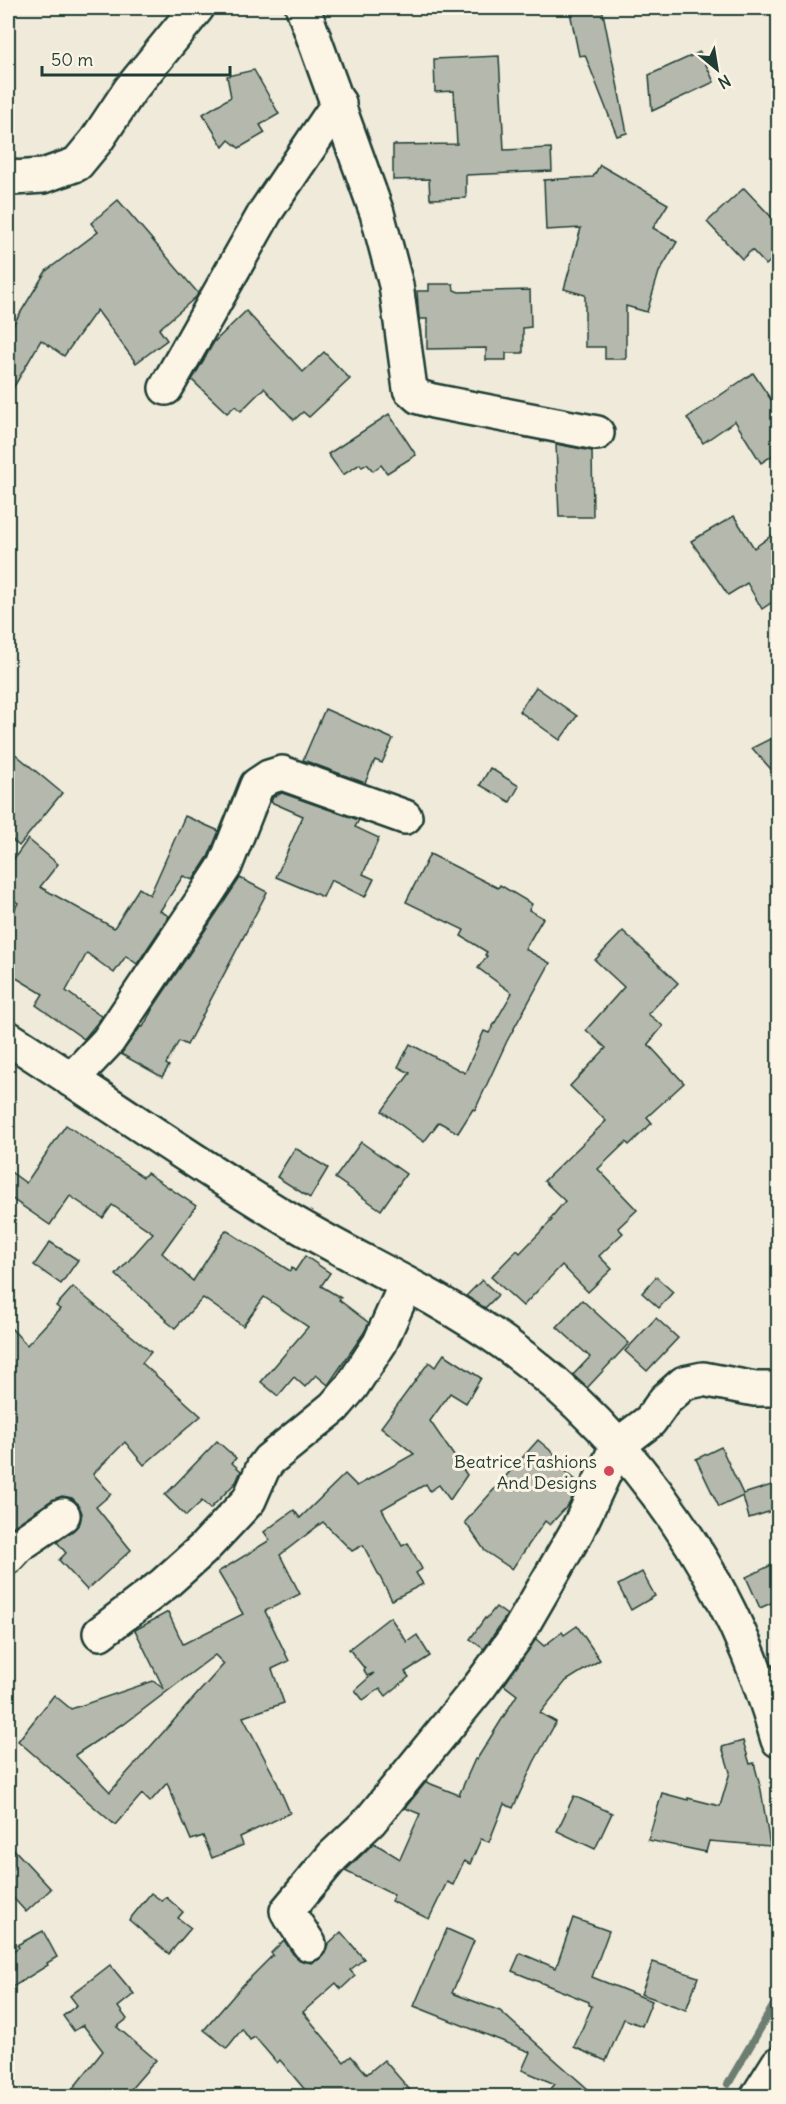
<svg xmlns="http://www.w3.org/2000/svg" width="786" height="2104" font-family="Delius,sans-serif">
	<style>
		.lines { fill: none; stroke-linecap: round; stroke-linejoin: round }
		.stream { stroke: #6c7d71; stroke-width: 8 }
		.building { fill: #b5b9ad; stroke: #1f3d34; stroke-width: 1.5; fill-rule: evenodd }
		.minor-casing { stroke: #1f3d34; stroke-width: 38 }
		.major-casing { stroke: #1f3d34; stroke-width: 38 }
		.minor { stroke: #fcf5e5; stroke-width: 33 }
		.major { stroke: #fcf5e5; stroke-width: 33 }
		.poi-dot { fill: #d1495b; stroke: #fcf5e5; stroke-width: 2 }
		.labels { text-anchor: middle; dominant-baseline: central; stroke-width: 6; stroke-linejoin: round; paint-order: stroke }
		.poi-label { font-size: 18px; fill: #1f3d34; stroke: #fcf5e5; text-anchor: end }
	</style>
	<rect width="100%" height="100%" fill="#efeada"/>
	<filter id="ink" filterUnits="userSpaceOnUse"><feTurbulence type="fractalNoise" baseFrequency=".0167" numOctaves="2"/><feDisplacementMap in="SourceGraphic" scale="12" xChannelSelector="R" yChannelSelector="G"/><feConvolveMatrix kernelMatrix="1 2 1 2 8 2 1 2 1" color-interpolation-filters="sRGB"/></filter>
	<g filter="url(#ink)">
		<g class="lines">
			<g class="stream">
				<polyline points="777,987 778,986"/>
				<polyline points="728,2084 778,1998"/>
			</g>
		</g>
		<g class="building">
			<polygon points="592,8 602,8 627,133 617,136 585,55 579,56 570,12"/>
			<polygon points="700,52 714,82 652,111 649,75"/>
			<polygon points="499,56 504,150 551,148 552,171 466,175 466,198 430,199 429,179 393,180 393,145 457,144 454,91 435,92 434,59"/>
			<polygon points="254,70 279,114 260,125 265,133 239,148 229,140 223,147 203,114 231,97 227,76"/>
			<polygon points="600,165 668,204 653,228 677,242 659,272 647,312 626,306 626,359 605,359 605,347 585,347 585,295 564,289 581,228 546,230 544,180 593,177"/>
			<polygon points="744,188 778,224 778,254 766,265 752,250 742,259 707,222"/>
			<polygon points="118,200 198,293 196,297 159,329 167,340 136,363 97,310 64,356 41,340 8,397 8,333 46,271 98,232 91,223"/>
			<polygon points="429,284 453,284 454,290 459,292 530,290 531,327 523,328 523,353 506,353 506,360 486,360 486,348 427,349 427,319 419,319 417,291 429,291"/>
			<polygon points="246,311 303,372 324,352 350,379 309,417 303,412 294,420 264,388 241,411 235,406 227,413 192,380 214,342"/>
			<polygon points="753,373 778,410 778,452 761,463 735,421 703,443 687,418"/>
			<polygon points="389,414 416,455 387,473 381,465 373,471 367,464 362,467 360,464 343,475 328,454"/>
			<polygon points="556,444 592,451 593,517 559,517"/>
			<polygon points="734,516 754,548 778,531 778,574 772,579 778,590 778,598 762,609 747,583 728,595 691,541"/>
			<polygon points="536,687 577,716 560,740 519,711"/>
			<polygon points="325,709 393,739 382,763 375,760 365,783 303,760"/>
			<polygon points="778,735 778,777 752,748"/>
			<polygon points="8,748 62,793 19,846 8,836"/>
			<polygon points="490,768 519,786 510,802 480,785"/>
			<polygon points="282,793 359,820 355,827 379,838 363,874 374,879 365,897 331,880 323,897 276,877 303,816 271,802 273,797"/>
			<polygon points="185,816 219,831 208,857 193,880 183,876 160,911 169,916 137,964 126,956 114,973 87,953 66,991 102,1017 84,1039 36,1005 43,994 8,973 8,922 18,903 8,896 8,867 28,839 58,864 40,887 114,928 139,888 150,895"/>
			<polygon points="430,854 498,888 500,885 532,904 529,910 543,918 525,949 550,963 507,1041 475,1110 473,1109 458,1133 439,1122 424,1142 382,1111 410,1073 398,1067 410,1044 465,1073 484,1031 489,1033 512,993 478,968 487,956 485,955 487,952 461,936 464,930 406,902"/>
			<polygon points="240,878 267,892 187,1045 179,1041 166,1064 169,1066 162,1077 121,1054 141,1026 143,1027 153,1008"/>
			<polygon points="623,931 678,983 648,1014 663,1026 648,1044 684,1083 647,1117 652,1123 629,1145 626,1142 598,1169 637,1210 618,1228 623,1233 599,1256 612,1269 588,1292 562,1265 523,1306 491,1277 517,1250 520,1253 552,1220 550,1219 565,1201 544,1181 606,1121 570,1086 606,1048 586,1030 624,987 595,960"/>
			<polygon points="66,1125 143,1177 147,1173 196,1206 162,1253 193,1281 226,1230 290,1271 292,1268 295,1271 305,1256 330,1273 321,1286 341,1298 339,1300 369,1323 363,1334 328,1385 316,1375 305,1387 294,1377 278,1396 261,1382 308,1327 264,1297 243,1326 203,1298 175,1328 166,1321 167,1320 116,1275 153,1233 112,1205 103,1218 70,1196 50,1225 8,1196 8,1170 26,1183"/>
			<polygon points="361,1142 406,1174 381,1210 335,1178"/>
			<polygon points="295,1148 328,1168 310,1198 277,1177"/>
			<polygon points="50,1242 78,1260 61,1284 34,1265"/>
			<polygon points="656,1277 673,1292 659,1308 642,1293"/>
			<polygon points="482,1280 498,1295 485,1308 466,1296"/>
			<polygon points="73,1287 151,1352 142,1363 201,1416 144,1465 125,1442 93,1474 111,1494 96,1507 131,1550 87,1590 59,1560 66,1553 57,1542 74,1530 80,1523 82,1513 78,1504 72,1498 62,1496 52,1500 8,1530 8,1325 27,1345 60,1309 56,1306"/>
			<polygon points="582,1300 629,1343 587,1388 573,1375 590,1357 557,1327"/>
			<polygon points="656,1318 678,1338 647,1371 625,1351"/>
			<path d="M444 1354 481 1378 466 1403 450 1393 430 1421 467 1475 450 1500 439 1485 430 1491 426 1484 382 1509 402 1546 408 1543 422 1569 416 1573 423 1584 392 1600 363 1545 352 1551 323 1522 280 1555 300 1594 265 1611 289 1661 272 1669 284 1703 243 1717 276 1780 290 1813 240 1837 243 1845 212 1858 203 1836 191 1840 167 1783 150 1802 142 1794 115 1825 18 1741 54 1695 71 1709 153 1681 164 1689 135 1630 168 1612 183 1644 243 1614 218 1572 270 1540 264 1532 294 1510 300 1518 345 1474 357 1486 414 1454 381 1427 429 1362 435 1367ZM215 1655 224 1664 110 1792 75 1755 122 1724 123 1725Z"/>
			<polygon points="538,1440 557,1456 553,1460 579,1483 569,1504 550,1525 545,1521 512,1569 485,1551 465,1522"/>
			<polygon points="217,1441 236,1458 232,1463 241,1471 236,1482 210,1509 202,1501 186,1516 165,1495"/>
			<polygon points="721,1447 743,1494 778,1483 778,1509 749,1518 743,1496 719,1507 696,1459"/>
			<polygon points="778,1562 778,1600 760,1608 746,1577"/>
			<polygon points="642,1572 655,1596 631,1610 618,1585"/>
			<polygon points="496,1607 507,1615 484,1649 470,1639 485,1618 486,1619"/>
			<polygon points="390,1617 407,1642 417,1635 430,1656 405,1672 409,1677 386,1696 380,1688 363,1700 355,1690 374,1673 367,1676 364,1670 365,1669 349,1649"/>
			<polygon points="577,1626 600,1660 566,1681 540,1713 556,1722 534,1762 513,1808 504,1804 489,1842 481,1839 470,1864 464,1861 453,1885 447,1882 429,1919 391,1901 394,1895 345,1871 374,1843 400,1859 420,1814 405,1808 426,1782 459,1795 475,1759 477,1759 517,1695 504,1685 536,1639 544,1646 562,1632 564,1635"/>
			<polygon points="743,1741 750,1764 754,1763 761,1790 770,1846 709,1841 706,1852 648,1840 662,1793 688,1800 688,1798 720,1806 730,1772 722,1747"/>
			<polygon points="574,1796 612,1813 595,1849 557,1831"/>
			<polygon points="8,1843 51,1889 26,1912 8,1892"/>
			<polygon points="151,1893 162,1901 166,1897 183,1912 178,1918 191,1928 169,1954 129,1920"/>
			<polygon points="573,1918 609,1931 592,1977 652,2001 642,2026 624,2019 606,2061 574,2047 592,2006 589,2005 589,2002 512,1971 520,1953 556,1968"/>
			<polygon points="447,1929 474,1941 452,1993 500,2011 597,2097 544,2097 555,2084 522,2070 530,2052 414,2006"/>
			<polygon points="43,1931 57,1957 47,1963 48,1965 8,1990 8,1954 19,1947 17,1945"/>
			<polygon points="341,1932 364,1959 350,1970 355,1976 341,1989 336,1983 303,2012 344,2062 351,2056 367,2074 384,2060 416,2097 311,2097 280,2060 277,2063 255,2037 250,2040 242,2029 227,2048 204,2030 243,1985 273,1955 271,1953 284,1940 293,1954 300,1960 311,1963 320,1959 325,1953 328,1944"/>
			<polygon points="653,1962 698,1977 686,2010 641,1994"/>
			<polygon points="110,1965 134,1994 118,2007 127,2019 117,2027 156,2060 124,2097 66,2097 103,2051 83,2025 74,2031 63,2016 77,2005 70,1996"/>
		</g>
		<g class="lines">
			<g class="minor-casing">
				<g id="minor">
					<polyline points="303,8 377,213 396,285 410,389 419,397 433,401 597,433"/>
					<polyline points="8,175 13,178 43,176 77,164 96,141 130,90 197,8"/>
					<polyline points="166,388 266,211 339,103"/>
					<path d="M8 1038C102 1098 193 1162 289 1220 360 1262 437 1295 504 1343 637 1438 735 1584 778 1740"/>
					<polyline points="71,1080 108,1041 208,892 225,866 257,785 269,777 282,773 405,817"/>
					<polyline points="8,1557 19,1545 63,1515"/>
					<polyline points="100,1633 164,1584 203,1549 249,1500 263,1468 269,1460 334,1407 352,1386 380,1343 406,1284"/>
					<polyline points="309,1944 287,1911 333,1856 370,1821 480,1686 515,1638 577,1531 617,1446 650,1421 665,1400 684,1383 703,1379 755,1389 778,1389"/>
				</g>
			</g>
			<g class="major-casing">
				<polyline id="major" points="758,2096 778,2064"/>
			</g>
			<use href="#minor" class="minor"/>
			<use href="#major" class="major"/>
		</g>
	</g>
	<circle class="poi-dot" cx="609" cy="1471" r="6"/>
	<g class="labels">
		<g class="poi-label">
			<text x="597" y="1461">Beatrice Fashions<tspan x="597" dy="21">And Designs</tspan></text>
		</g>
	</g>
	<rect width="786" height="2104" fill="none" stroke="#fcf5e5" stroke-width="30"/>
	<rect x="15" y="15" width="756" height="2074" fill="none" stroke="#1f3d34" stroke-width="2" filter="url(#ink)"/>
	<g transform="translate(717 69) rotate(150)" stroke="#fcf5e5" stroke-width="4.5" paint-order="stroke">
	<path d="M0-4.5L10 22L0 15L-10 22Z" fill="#1f3d34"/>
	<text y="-9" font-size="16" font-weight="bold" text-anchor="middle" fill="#1f3d34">N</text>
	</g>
	<path d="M42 66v9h188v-9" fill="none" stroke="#1f3d34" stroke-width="3"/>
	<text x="51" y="66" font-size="18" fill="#1f3d34" stroke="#fcf5e5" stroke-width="4.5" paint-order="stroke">50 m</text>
</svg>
